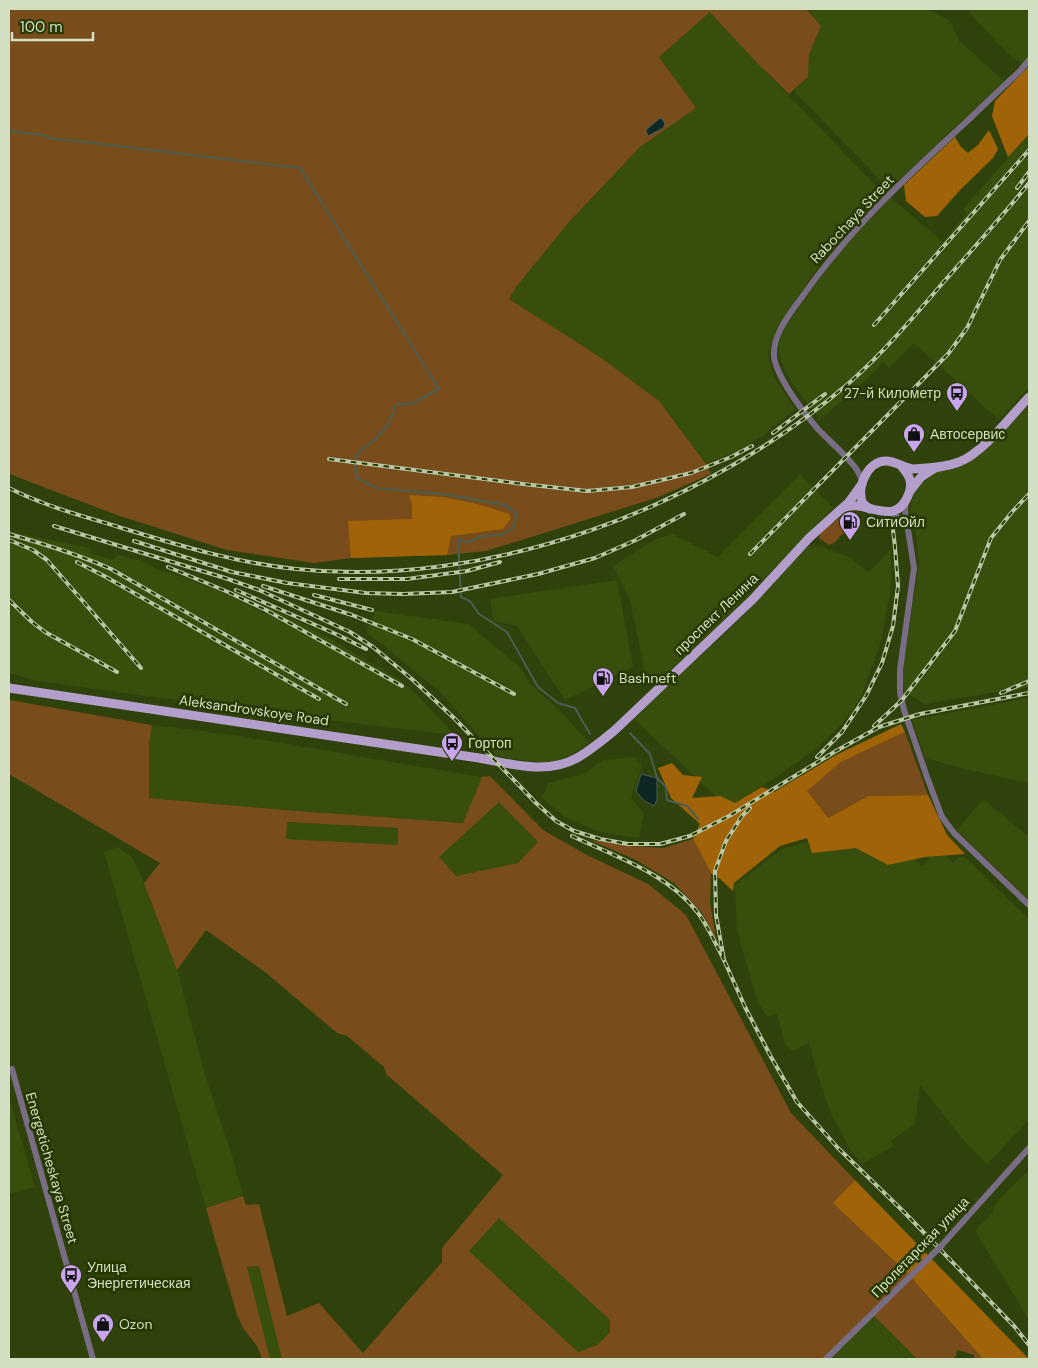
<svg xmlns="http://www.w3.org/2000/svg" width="1038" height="1368" font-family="'DM Sans',sans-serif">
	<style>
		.built { fill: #384e0d }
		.green { fill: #784d1b; fill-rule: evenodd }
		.forest { fill: #a16307 }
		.water { fill: #0f2724; stroke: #4a5e53 }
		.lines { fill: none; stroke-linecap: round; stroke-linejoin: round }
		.stream { stroke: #4a5e53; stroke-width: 2 }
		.minor { stroke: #786d84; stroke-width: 6 }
		.major { stroke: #b49ecb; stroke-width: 9 }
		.rail-casing { stroke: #b9c7a6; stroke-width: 4 }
		.rail { stroke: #263800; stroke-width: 2; stroke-dasharray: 5.5; stroke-linecap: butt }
		.minor-bridge { stroke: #786d84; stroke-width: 6 }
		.labels { text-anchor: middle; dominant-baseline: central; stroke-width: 5; stroke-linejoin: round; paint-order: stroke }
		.street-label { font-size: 14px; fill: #d2dfc2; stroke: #263800 }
		.poi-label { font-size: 14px; fill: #d2dfc2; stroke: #263800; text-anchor: start }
	</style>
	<rect width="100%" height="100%" fill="#30420b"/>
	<g class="built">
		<polygon points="806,9 927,9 949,20 959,41 1004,81 889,189 794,91 808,77 809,54 821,26"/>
		<polygon points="966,9 1029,9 1029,55 1022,63 1008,54"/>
		<polygon points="710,11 757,63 884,194 848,232 821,263 777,327 768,353 773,376 795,409 764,435 737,451 706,464 659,401 600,357 509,299 516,287 569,222 640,147 696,108 659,57"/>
		<polygon points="1029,134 1029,387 999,420 914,343 889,368 883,362 862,383 820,420 792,383 784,369 779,352 780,341 786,326 822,275 842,249 891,198 943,242 967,213 963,209"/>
		<polygon points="1029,405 1029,687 924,704 904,691 902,675 919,564 916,534 910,509 914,493 923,482 936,472 952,469 977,457"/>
		<polygon points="800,474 833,508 730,613 655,685 645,674 630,600 613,566 654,540 672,534 718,557"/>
		<polygon points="9,532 90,548 90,553 112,560 118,555 141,561 162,571 185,578 236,598 264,614 268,606 327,637 400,680 419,697 455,735 293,716 37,681 9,673"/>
		<polygon points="808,546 823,547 851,558 868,573 891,549 891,587 881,641 860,700 841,725 815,750 779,775 728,808 634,719 692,663 723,636"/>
		<polygon points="617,580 633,667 565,700 517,626 494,621 490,599"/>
		<polygon points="376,611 468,624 521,668 528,682 559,710 589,742 576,752 555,761 540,762 516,759 496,755 440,692 384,646 366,633"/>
		<polygon points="1029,698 1029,782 1018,781 949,765 925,757 912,720"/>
		<polygon points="152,725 233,735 482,777 463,823 285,810 149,798 149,742"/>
		<polygon points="635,757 642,766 631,798 644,814 639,838 600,832 565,817 542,798 548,783 584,774 603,760"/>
		<polygon points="983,799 1029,837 1029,900 957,830"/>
		<polygon points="499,801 539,842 518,863 456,876 438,857"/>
		<polygon points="286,822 399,828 398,845 286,839"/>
		<polygon points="806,842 810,849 853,844 896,842 922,866 938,848 954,863 959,857 965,857 1029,919 1029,1123 1027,1122 987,1164 965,1142 920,1085 915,1124 891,1141 893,1146 862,1164 851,1151 831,1114 819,1079 809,1043 793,1051 785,1045 777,1014 767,1017 757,1000 737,931 735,885 782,849"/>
		<polygon points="118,847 132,857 144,883 177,970 206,1078 231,1152 243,1196 206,1208 104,852"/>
		<polygon points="9,1097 35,1187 9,1194"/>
		<polygon points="1029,1170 1029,1320 975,1231 994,1211 994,1206 997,1202 1013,1185"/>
		<polygon points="499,1217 611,1320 611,1332 597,1345 578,1352 469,1251"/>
		<polygon points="259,1266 282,1359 270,1359 246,1267"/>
		<polygon points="871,1313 917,1359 825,1359"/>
	</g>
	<g class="green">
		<polygon points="9,9 806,9 821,26 809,54 808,77 789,94 757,63 710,12 659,57 696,108 640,147 569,222 516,287 509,299 600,357 659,401 706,464 711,474 656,498 486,551 447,555 351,558 314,563 227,550 117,515 17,477 9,473"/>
		<polygon points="842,516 844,518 848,528 834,543 829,545 819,538 820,533"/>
		<path d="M9 700 152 725 149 742V798L285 810 463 823 482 777 490 776 543 830 585 854 648 884 686 915 791 1113 855 1180 834 1203 908 1274 983 1359H974V1355L957 1350 956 1356 952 1359H917L871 1313 825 1359H282L259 1266 247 1267 270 1359H262L257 1346 243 1328 237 1315 206 1208 243 1196 246 1205 259 1204 287 1316 319 1303 363 1353 442 1262V1248L503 1175 386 1074 384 1067 347 1036 337 1033 265 972 206 930 177 970 144 883 160 863 9 774ZM499 802 538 842 518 863 456 876 439 857ZM287 822 398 828V845L286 839ZM499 1218 610 1320V1332L597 1345 578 1352 469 1251Z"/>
		<polygon points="905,732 928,795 868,796 828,818 806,791 841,762"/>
		<polygon points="693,839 711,873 710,902 716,939 702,913 674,883 636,860 590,840 631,846 664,848"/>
	</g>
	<g class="forest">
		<polygon points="1029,66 1029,134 1008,157 992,116 995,101"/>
		<polygon points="989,130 998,149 993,158 960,190 937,216 925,217 906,201 904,185 955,137 961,147 968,153 978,145"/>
		<polygon points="409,495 443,497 481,505 509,514 511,518 503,529 451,536 447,555 351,558 348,521 412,519 412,504"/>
		<polygon points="901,724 905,732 841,762 807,791 828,818 868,796 928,795 947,835 965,854 925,857 888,865 856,848 812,853 807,838 780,846 734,883 733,891 720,879 711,873 693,839 700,824 671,798 658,768 672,763 683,775 702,777 692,798 720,796 735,803 762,787 774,792 836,755"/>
		<polygon points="855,1180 1029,1359 983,1359 908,1274 833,1203"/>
	</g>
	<g class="water">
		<polygon points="660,118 663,120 665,124 663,128 648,136 646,130"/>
		<polygon points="641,774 657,778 657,800 654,806 643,800 636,791"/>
	</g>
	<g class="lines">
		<g class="stream">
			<polyline points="9,131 43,135 53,139 68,140 300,168 439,389 411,404 396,404 389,423 375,440 362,449 355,459"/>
			<polyline points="355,466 357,478 376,488 442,494 506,505 517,515 513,528 502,535 482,536 469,542 458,540 461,597 470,601 479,614 507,632 538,687 558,703 575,708 590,734"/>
			<polyline points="630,733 650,754 657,778 666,787 667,800 687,806 698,819"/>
		</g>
		<g class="minor">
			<path d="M863 482C860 477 858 470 854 466 843 452 829 441 817 428 803 412 783 385 776 365 767 342 789 314 802 297 848 231 905 178 964 124 982 107 1000 89 1019 72L1029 60"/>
			<polyline points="906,501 905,510 914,568 900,670 900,692 904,710 927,777 942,817 954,833 1029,905"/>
			<path d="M887 512C896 515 902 519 907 527"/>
			<polyline points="9,1070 12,1069 93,1359"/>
			<polyline points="941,1246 1029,1148"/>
			<polyline points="826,1359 936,1251"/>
		</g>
		<g class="major">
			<polyline points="910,491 921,477 935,468"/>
			<path d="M843 508C864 497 896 531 909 493 913 482 909 475 902 467"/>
			<path d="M870 509 863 504C856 488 867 461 886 461 896 461 903 468 913 469 928 468 944 468 959 462 982 454 1012 415 1029 397"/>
			<path d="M9 688 479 758C511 764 547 775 577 758 591 750 603 740 615 730L753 599 809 538 849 502 862 484"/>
		</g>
		<g class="rail-casing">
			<g id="rail">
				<polyline points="1017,188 1029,172"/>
				<polyline points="874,325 1029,150"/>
				<polyline points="773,433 825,394"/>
				<polyline points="329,459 523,484 587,491 632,487 691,473 731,457 752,446"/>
				<path d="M9 488C19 493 30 498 41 502 68 513 97 520 125 529 181 546 237 563 296 569 489 589 704 508 849 383 882 354 912 319 941 285 971 251 1001 218 1029 183"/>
				<polyline points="54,526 225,578 259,590 350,632 373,647 413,680 454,718 536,803 556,821 574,831 600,839 628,844 660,844 690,836 729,816 836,751 879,727 920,714 1029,693"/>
				<path d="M9 534C44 544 77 554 111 569L346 704"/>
				<polyline points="9,540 33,550 47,560 141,668"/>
				<polyline points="134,541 232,572 287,583 366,593 403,594 452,592 538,574 595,558 636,540 684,514"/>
				<polyline points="750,554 948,354 967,328 1000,260 1029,221"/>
				<polyline points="77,562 106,577 319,699"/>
				<polyline points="168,567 228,592 266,610 402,686"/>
				<polyline points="339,579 407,579 467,571 500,562"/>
				<polyline points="263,586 352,615 412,639 514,694"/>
				<polyline points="236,590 338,635 366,649"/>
				<polyline points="314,595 372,610"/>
				<polyline points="9,600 32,622 45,632 117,672"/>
				<polyline points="1001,693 1029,681"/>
				<polyline points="874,726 902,700 955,631 991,538 1012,512 1029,494"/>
				<polyline points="817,757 842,732 866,696 882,663 893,626 898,586 895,547 892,521"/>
				<polyline points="750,808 742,816 726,841 715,871 716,915 724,960 745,1007 771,1057 797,1102 838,1148 904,1212 1014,1326 1029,1345"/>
				<path d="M572 836C614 856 669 874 698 913 708 926 716 945 724 960"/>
			</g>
		</g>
		<use href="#rail" class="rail"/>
		<polyline class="minor-bridge" points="936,1251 941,1246"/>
	</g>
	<defs>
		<g id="bus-pin" transform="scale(1.125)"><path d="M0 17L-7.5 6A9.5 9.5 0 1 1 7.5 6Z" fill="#c9a5ee" stroke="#263800"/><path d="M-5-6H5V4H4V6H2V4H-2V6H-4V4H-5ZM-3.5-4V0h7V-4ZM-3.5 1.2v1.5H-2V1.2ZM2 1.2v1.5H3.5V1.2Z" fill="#111"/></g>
		<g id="shop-pin" transform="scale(1.125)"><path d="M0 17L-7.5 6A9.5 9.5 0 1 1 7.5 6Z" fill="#c9a5ee" stroke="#263800"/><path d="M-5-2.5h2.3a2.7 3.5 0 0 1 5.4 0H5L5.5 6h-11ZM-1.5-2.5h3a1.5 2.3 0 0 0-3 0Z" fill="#111"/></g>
		<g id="fuel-pin" transform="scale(1.125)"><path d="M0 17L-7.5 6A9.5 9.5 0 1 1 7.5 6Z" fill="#c9a5ee" stroke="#263800"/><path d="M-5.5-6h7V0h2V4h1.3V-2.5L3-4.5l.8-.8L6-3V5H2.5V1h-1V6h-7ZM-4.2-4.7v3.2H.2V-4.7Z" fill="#111"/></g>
	</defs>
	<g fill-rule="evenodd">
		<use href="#bus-pin" x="957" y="393"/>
		<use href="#shop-pin" x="914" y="434"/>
		<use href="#fuel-pin" x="850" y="522"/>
		<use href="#fuel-pin" x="603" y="678"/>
		<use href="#bus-pin" x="452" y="743"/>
		<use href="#bus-pin" x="71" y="1275"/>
		<use href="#shop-pin" x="103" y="1324"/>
	</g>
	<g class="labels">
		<g class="street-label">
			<text transform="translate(852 219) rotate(-47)">Rabochaya Street</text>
			<text transform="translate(716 614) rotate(-44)">проспект Ленина</text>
			<text transform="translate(254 710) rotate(8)">Aleksandrovskoye Road</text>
			<text transform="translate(52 1168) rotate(74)">Energeticheskaya Street</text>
			<text transform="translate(920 1247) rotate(-46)">Пролетарская улица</text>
		</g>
		<g class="poi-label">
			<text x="941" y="393" text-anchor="end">27-й Километр</text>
			<text x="930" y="434">Автосервис</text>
			<text x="866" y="522">СитиОйл</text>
			<text x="619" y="678">Bashneft</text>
			<text x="468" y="743">Гортоп</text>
			<text x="87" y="1267">Улица<tspan x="87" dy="16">Энергетическая</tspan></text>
			<text x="119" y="1324">Ozon</text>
		</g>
	</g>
	<rect width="1038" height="1368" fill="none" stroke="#d2dfc2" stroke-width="20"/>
	<path d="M12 32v8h81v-8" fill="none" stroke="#d2dfc2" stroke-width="2.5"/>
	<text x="20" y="32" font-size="15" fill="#d2dfc2" stroke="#263800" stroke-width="4" paint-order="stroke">100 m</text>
</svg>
